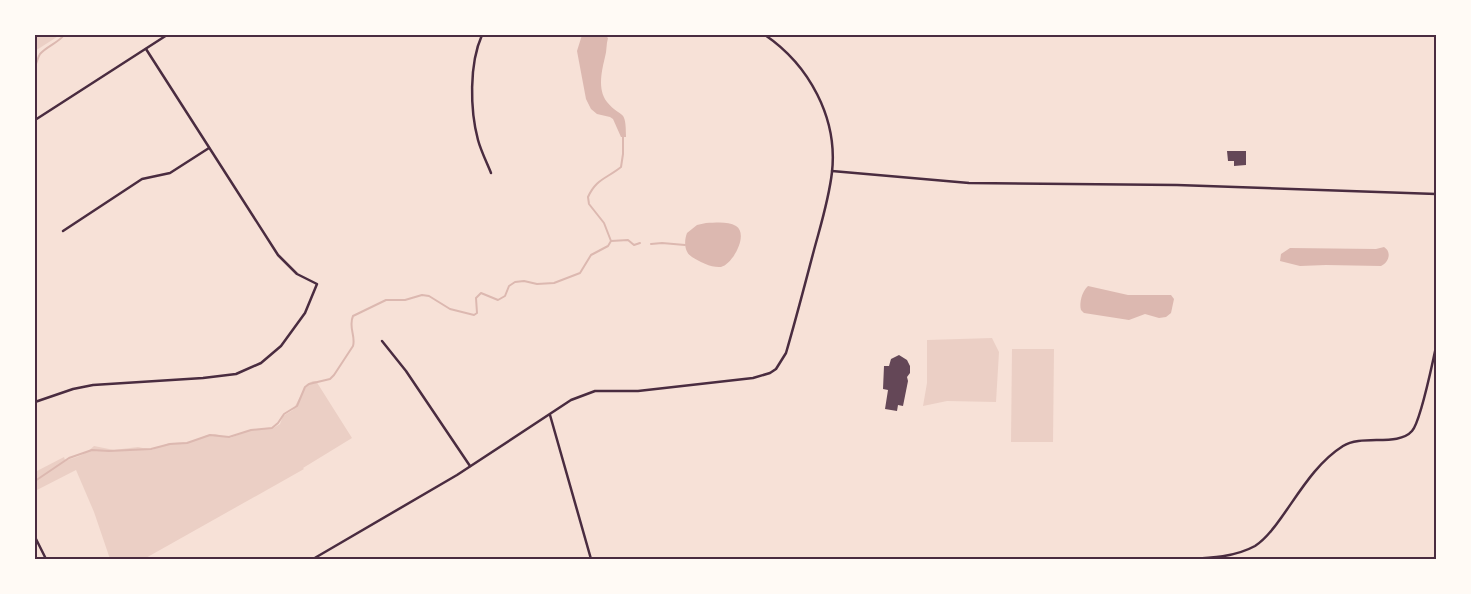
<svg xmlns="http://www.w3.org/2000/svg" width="1471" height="594" font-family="'Open Sans',sans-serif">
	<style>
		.green { fill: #ebcfc5 }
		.water { fill: #dcb8b0 }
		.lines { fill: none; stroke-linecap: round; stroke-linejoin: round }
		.stream { stroke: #dcb8b0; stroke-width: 2 }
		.building { fill: #644757 }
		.minor { stroke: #4a2c40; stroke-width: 2.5 }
		.neatline { fill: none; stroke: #4a2c40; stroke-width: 2 }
	</style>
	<rect width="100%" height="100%" fill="#f7e1d7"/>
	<g class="green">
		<polygon points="35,35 60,35 35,51"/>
		<polygon points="992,338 999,352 996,402 947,401 923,406 927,383 927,340"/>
		<polygon points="1012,349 1054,349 1053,442 1011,442"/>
		<path d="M313 381H316L352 438 303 468 304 469 144 559H110L94 512 76 470 35 491V472L64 457 65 460C77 458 86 454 94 446L114 450 138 447 152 450 169 443 191 442 207 435 215 434 230 438 253 429H272L280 424 283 416 293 410 307 384Z"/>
	</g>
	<g class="water">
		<path d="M582 35H605L608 38C606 44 607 51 605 57 602 70 597 89 607 102 622 120 626 107 626 137H621L613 119 610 117 597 114 591 109 586 99 577 51Z"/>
		<path d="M706 223C715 223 728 221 736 226 749 234 733 264 721 267 712 268 700 262 692 257 684 252 684 241 687 233L697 225Z"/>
		<path d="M1384 247C1392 252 1389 262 1381 266L1326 265 1300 266 1280 261 1281 254 1290 248 1376 249Z"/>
		<path d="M1088 286 1128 295H1171L1174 299 1171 313 1166 317 1159 318 1145 314 1129 320 1084 313 1081 310C1079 303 1082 291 1088 286Z"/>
	</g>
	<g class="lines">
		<g class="stream">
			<path d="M35 66C37 62 38 57 40 54 47 46 58 43 64 35"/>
			<polyline points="611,241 628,240 634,245 640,243"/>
			<polyline points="651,244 662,243 685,245"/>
			<path d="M35 481 69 458 92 450 109 451 151 449 170 444 187 443 210 435 229 437 251 430 272 428 278 423 284 414 297 406 305 387 309 384 330 379 334 375 353 346C356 336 348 327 353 316L386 300H405L422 295 429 296 450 309 474 315 477 313 476 298 481 293 498 300 505 296 509 286 515 282 524 281 537 284 554 283 580 273 591 255 608 246 611 241 604 223 589 204 588 197C596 179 606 179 621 167L623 154V135"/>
			<polyline points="1430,559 1436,557"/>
		</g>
	</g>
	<g class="building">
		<polygon points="1227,151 1246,151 1246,165 1234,166 1234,161 1228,161"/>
		<polygon points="899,355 907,360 910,366 910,373 907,377 908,381 903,406 898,405 897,411 885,409 888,390 883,389 884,366 889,366 891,359"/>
	</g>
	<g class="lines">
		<g class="minor">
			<path d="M482 35C469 64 470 110 478 140 481 151 487 163 491 173"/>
			<polyline points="35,120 167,35"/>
			<polyline points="832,171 969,183 1177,185 1436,194"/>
			<polyline points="63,231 142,179 170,173 209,148"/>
			<polyline points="382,341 406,371 470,466"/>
			<polyline points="35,402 73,389 93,385 203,378 236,374 261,363 281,346 305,313 317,284 297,274 278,255 146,49"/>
			<polyline points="550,415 591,559"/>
			<polyline points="35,537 46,559"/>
			<path d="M313 559 457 475 571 400 595 391H638L753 378 770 373 776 369 786 353C796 319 805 284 814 250 821 224 829 199 832 172 838 118 809 65 765 35"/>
			<path d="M1188 559C1211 558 1235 557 1255 546 1266 539 1274 528 1281 518 1299 493 1316 463 1343 446 1362 434 1398 447 1412 431 1421 421 1432 364 1436 347"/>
		</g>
	</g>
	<rect width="1471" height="594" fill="none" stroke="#fffaf5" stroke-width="72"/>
	<rect x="36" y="36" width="1399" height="522" class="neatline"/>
</svg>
